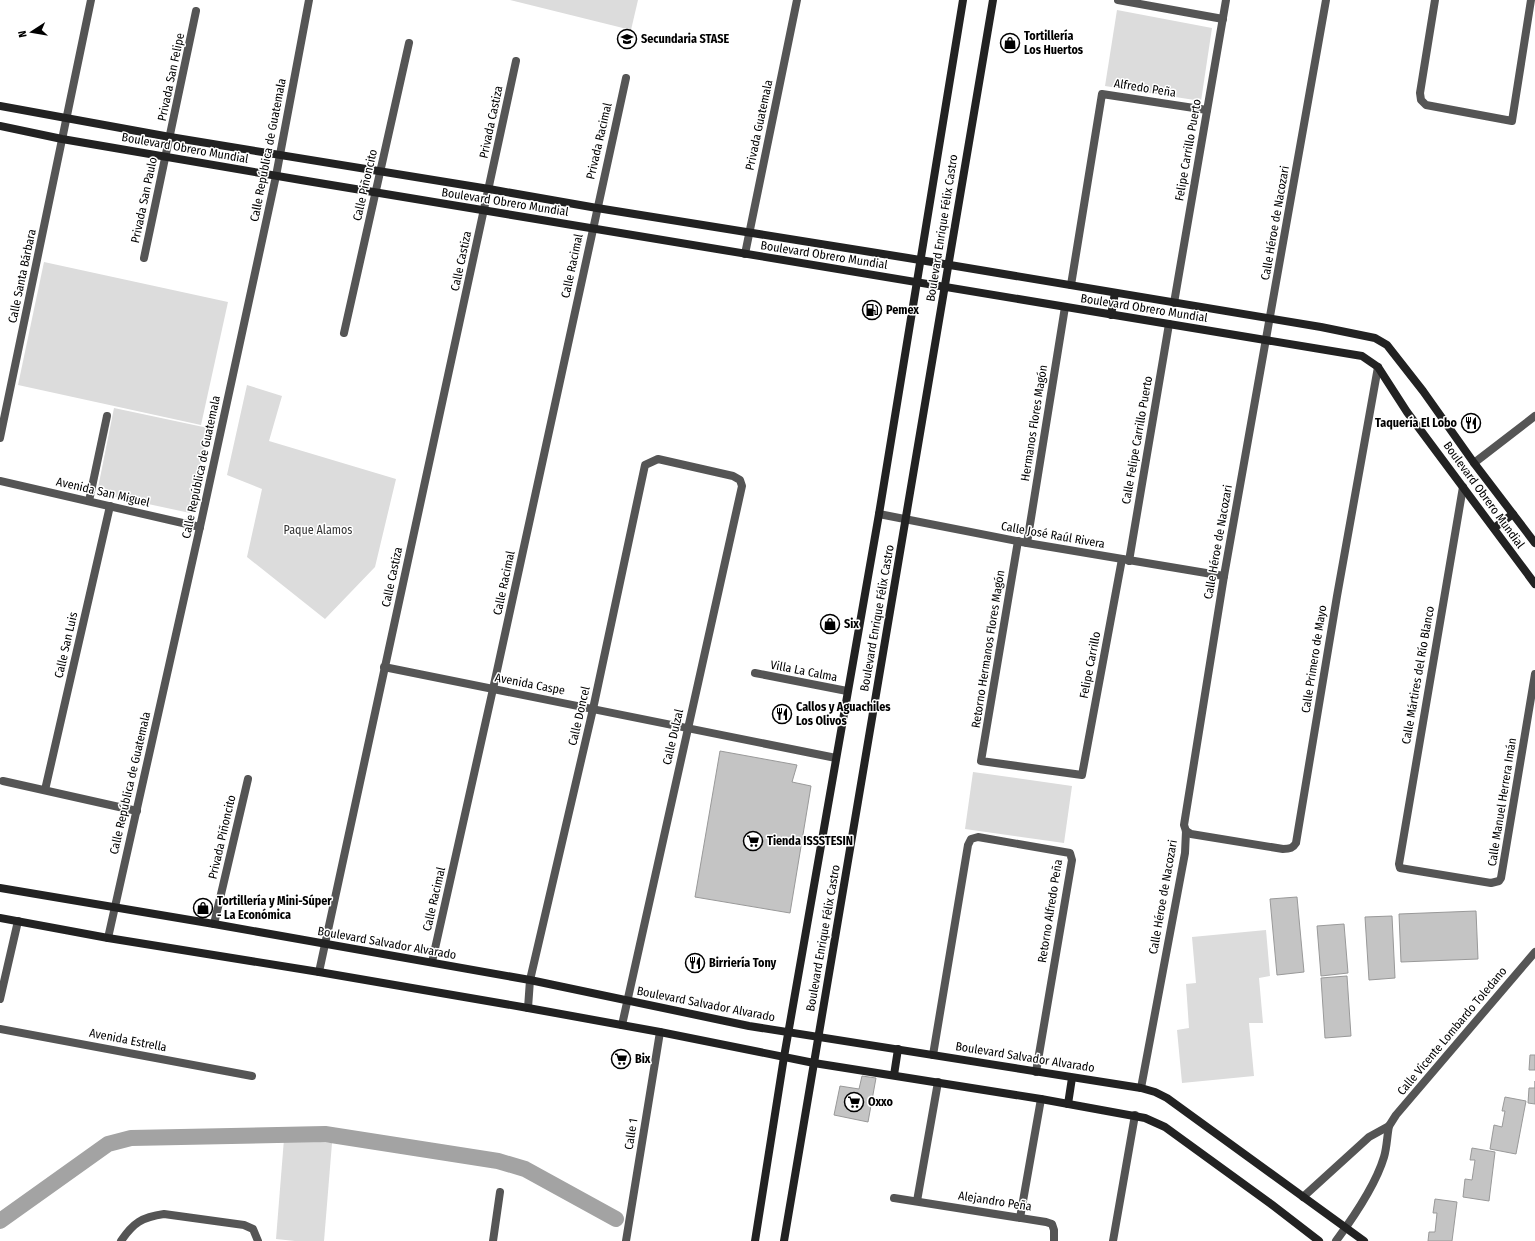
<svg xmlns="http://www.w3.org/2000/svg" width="1535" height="1241" font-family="'Fira Sans Condensed',sans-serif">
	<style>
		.green { fill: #dcdcdc }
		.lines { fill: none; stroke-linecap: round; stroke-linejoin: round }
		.canal { stroke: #a3a3a3; stroke-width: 16 }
		.building { fill: #c4c4c4; stroke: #999 }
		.lane { stroke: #555; stroke-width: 8 }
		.street { stroke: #555; stroke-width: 8 }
		.secondary { stroke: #222; stroke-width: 8 }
		.labels { text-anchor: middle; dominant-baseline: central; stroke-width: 3; stroke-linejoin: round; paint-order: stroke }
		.poi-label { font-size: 12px; font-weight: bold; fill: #000; stroke: #fff; text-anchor: start }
		.street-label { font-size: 12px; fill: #000; stroke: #fff }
		.park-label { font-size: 12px; fill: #333; stroke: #fff }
	</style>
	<rect width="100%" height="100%" fill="#fff"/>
	<g class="green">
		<polygon points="510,0 638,0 631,30"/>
		<polygon points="1117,10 1212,28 1201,101 1105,86"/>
		<polygon points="44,262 228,302 201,425 18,385"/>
		<polygon points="247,385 282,396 269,441 396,479 375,567 325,619 247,557 262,489 227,475"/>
		<polygon points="114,408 208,428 190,513 97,493"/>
		<polygon points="973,772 1072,786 1064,843 965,829"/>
		<polygon points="1266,930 1270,976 1259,978 1263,1023 1249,1023 1254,1076 1182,1083 1177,1030 1189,1028 1186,984 1196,983 1192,937"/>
		<polygon points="284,1139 332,1143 324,1241 295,1241 276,1239"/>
	</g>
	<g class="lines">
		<polyline class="canal" points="0,1221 108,1144 131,1138 325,1134 498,1161 525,1169 616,1219"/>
	</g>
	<g class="building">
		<polygon points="720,751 797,765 792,782 811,786 790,913 695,897"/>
		<polygon points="1297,897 1304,972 1277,975 1270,899"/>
		<polygon points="1476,911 1478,959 1401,962 1399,914"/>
		<polygon points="1392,916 1395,978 1369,980 1365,917"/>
		<polygon points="1344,924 1348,973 1321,976 1317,926"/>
		<polygon points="1347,976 1351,1036 1325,1038 1321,978"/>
		<polygon points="1530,1055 1535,1055 1535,1070 1529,1070"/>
		<polygon points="862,1076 876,1078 868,1122 834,1115 840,1086 859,1089"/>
		<polygon points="1535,1081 1535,1104 1528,1103 1529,1088 1535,1088"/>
		<polygon points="1505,1097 1526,1101 1516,1154 1490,1149 1494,1125 1502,1127 1505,1111 1502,1111"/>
		<polygon points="1472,1148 1495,1152 1489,1201 1463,1197 1465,1179 1472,1180 1475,1160 1470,1160"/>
		<polygon points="1435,1199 1457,1202 1452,1241 1428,1241 1429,1232 1435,1232 1437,1213 1433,1213"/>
	</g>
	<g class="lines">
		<path class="lane" d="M121 1241C133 1223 142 1217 164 1214L244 1225 253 1229 258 1241"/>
		<g class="street">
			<polyline points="1118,0 1223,19"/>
			<polyline points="1435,0 1420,93 1421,100 1426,105 1512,121 1531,0"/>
			<polyline points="745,254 797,0"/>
			<polyline points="144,258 196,11"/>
			<polyline points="1071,285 1102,94 1207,110"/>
			<polyline points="1174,303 1226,0"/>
			<polyline points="344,333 409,43"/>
			<polyline points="0,438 91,0"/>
			<polyline points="1474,463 1535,416"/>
			<polyline points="0,481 200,527"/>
			<polyline points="1463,487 1399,864 1400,868 1491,883 1499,881 1501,878 1535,674"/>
			<polyline points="89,501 107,416"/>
			<polyline points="879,514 1027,543 1224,576"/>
			<polyline points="1018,541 981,761 1082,775 1122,559"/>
			<polyline points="1027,543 1065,307"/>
			<polyline points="1129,561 1169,324"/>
			<polyline points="384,667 836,758"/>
			<polyline points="755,673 847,691"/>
			<polyline points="3,781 137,811"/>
			<polyline points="45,790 110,506"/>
			<path d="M1186 831 1191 834 1283 849C1290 849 1293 848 1296 843L1337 596 1378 367"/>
			<polyline points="214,924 248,779"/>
			<polyline points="108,938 200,527 276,176 309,0"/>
			<polyline points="432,962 493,689 626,78"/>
			<polyline points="319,972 516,61"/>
			<polyline points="0,999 18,921"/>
			<polyline points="528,1008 530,980 593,709 645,465 658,459 733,476 740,480 742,486 622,1025"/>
			<polyline points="0,1029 252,1076"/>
			<polyline points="933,1055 968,845 971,839 978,837 1070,853 1072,860 1036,1072"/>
			<polyline points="1141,1088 1185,853 1186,831 1184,825 1224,576 1326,0"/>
			<polyline points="1303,1197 1369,1137 1389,1126 1396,1115 1535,952"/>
			<polyline points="894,1198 1046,1222 1052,1224 1054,1230 1054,1241"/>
			<polyline points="917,1201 938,1082"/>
			<polyline points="1020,1218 1041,1099"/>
			<polyline points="493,1241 500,1192"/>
			<polyline points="626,1241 660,1032"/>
			<polyline points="1113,1241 1135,1115"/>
			<path d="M1336 1241C1353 1218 1376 1184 1384 1157 1387 1147 1387 1136 1389 1126"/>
		</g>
		<g class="secondary">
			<polyline points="0,106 170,137 489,189 597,208 908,258 1321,327 1375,338 1387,345 1423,391 1474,463 1535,543"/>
			<polyline points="0,126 62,139 301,180 1362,356 1378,367 1407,412 1535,584"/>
			<polyline points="1111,315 1115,293"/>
			<polyline points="1494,528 1513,514"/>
			<polyline points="0,888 214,924 530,980 749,1026 1141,1088 1155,1092 1167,1098 1364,1241"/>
			<polyline points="0,918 108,938 319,972 528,1008 660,1032 814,1063 1041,1099 1145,1118 1165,1127 1271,1204 1319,1241"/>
			<polyline points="894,1075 898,1049"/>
			<polyline points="1068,1104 1072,1078"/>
			<polyline points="755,1241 784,1057 879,514 963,0"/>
			<polyline points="784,1241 993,0"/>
		</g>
	</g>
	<defs>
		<g id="school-ring" transform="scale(1)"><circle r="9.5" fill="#fff" stroke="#000" stroke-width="1.5"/><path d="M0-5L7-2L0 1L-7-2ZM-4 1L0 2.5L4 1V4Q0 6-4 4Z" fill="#000"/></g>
		<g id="shop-ring" transform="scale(1)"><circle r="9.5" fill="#fff" stroke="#000" stroke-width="1.5"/><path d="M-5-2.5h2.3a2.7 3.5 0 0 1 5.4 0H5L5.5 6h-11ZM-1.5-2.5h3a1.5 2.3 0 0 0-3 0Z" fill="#000"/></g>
		<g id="fuel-ring" transform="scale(1)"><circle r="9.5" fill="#fff" stroke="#000" stroke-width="1.5"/><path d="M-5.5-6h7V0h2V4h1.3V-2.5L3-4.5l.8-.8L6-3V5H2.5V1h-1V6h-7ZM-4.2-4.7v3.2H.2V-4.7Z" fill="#000"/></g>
		<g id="restaurant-ring" transform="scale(1)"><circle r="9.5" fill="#fff" stroke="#000" stroke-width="1.5"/><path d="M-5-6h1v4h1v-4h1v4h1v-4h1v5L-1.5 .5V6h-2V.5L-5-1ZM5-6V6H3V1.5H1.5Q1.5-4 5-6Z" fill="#000"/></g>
		<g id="supermarket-ring" transform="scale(1)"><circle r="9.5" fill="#fff" stroke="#000" stroke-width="1.5"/><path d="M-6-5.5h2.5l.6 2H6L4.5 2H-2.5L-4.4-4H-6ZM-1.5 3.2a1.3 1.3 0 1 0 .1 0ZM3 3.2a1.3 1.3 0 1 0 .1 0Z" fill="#000"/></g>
	</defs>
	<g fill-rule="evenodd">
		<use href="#school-ring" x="627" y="39"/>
		<use href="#shop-ring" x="1010" y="43"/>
		<use href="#fuel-ring" x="872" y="310"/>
		<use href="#restaurant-ring" x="1471" y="423"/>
		<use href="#shop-ring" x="830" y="624"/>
		<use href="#restaurant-ring" x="782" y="714"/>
		<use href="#supermarket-ring" x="753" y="841"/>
		<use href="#shop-ring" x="203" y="908"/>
		<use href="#restaurant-ring" x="695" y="963"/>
		<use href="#supermarket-ring" x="621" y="1059"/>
		<use href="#supermarket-ring" x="854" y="1102"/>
	</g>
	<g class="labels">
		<g class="poi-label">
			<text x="1024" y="36">Tortillería<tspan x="1024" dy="14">Los Huertos</tspan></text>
			<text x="641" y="39">Secundaria STASE</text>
			<text x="886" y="310">Pemex</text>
			<text x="1457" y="423" text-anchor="end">Taquería El Lobo</text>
			<text x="844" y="624">Six</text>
			<text x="796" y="707">Callos y Aguachiles<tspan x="796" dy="14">Los Olivos</tspan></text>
			<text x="767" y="841">Tienda ISSSTESIN</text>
			<text x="217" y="901">Tortillería y Mini-Súper<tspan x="217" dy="14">- La Económica</tspan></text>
			<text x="709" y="963">Birriería Tony</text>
			<text x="635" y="1059">Bix</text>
			<text x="868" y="1102">Oxxo</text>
		</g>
		<g class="street-label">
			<text transform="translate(171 77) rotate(-78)">Privada San Felipe</text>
			<text transform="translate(1145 88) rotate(9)">Alfredo Peña</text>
			<text transform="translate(491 122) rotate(-78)">Privada Castiza</text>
			<text transform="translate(759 125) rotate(-78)">Privada Guatemala</text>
			<text transform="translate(599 141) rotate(-77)">Privada Racimal</text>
			<text transform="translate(185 148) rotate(10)">Boulevard Obrero Mundial</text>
			<text transform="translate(268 150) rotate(-79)">Calle República de Guatemala</text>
			<text transform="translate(1188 150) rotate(-80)">Felipe Carrillo Puerto</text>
			<text transform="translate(365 185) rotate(-77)">Calle Piñoncito</text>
			<text transform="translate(144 200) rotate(-78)">Privada San Paulo</text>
			<text transform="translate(505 202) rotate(9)">Boulevard Obrero Mundial</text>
			<text transform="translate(1275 223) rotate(-80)">Calle Héroe de Nacozari</text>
			<text transform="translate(942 228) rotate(-81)">Boulevard Enrique Félix Castro</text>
			<text transform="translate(824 255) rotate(9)">Boulevard Obrero Mundial</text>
			<text transform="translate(461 261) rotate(-78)">Calle Castiza</text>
			<text transform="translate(572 266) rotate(-78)">Calle Racimal</text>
			<text transform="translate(22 276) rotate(-78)">Calle Santa Bárbara</text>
			<text transform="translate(1144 308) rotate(9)">Boulevard Obrero Mundial</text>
			<text transform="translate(1034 423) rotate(-81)">Hermanos Flores Magón</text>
			<text transform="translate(1137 440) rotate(-80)">Calle Felipe Carrillo Puerto</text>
			<text transform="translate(201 467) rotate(-78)">Calle República de Guatemala</text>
			<text transform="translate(103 492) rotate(13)">Avenida San Miguel</text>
			<text transform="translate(1484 495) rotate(54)">Boulevard Obrero Mundial</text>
			<text transform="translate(1053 535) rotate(10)">Calle José Raúl Rivera</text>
			<text transform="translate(1218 542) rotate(-80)">Calle Héroe de Nacozari</text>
			<text transform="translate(392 577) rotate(-78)">Calle Castiza</text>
			<text transform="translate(504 583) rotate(-78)">Calle Racimal</text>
			<text transform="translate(877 618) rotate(-80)">Boulevard Enrique Félix Castro</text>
			<text transform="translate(66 645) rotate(-77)">Calle San Luis</text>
			<text transform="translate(988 649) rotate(-81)">Retorno Hermanos Flores Magón</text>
			<text transform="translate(1314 659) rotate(-81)">Calle Primero de Mayo</text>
			<text transform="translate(1090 665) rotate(-79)">Felipe Carrillo</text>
			<text transform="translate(804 671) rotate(11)">Villa La Calma</text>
			<text transform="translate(1418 675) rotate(-80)">Calle Mártires del Río Blanco</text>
			<text transform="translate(530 684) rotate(11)">Avenida Caspe</text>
			<text transform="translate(579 716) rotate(-77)">Calle Doncel</text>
			<text transform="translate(673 737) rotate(-77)">Calle Dulzal</text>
			<text transform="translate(130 783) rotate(-77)">Calle República de Guatemala</text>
			<text transform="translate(1502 802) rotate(-81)">Calle Manuel Herrera Imán</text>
			<text transform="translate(222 837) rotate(-77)">Privada Piñoncito</text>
			<text transform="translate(1163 897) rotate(-80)">Calle Héroe de Nacozari</text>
			<text transform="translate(434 899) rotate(-77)">Calle Racimal</text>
			<text transform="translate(1050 911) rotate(-81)">Retorno Alfredo Peña</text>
			<text transform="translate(823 938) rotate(-80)">Boulevard Enrique Félix Castro</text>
			<text transform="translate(387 943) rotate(10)">Boulevard Salvador Alvarado</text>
			<text transform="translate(706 1004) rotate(11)">Boulevard Salvador Alvarado</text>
			<text transform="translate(1452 1031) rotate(-50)">Calle Vicente Lombardo Toledano</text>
			<text transform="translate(128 1040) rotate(11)">Avenida Estrella</text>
			<text transform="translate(1025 1057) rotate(9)">Boulevard Salvador Alvarado</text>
			<text transform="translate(631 1134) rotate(-81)">Calle 1</text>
			<text transform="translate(995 1201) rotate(9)">Alejandro Peña</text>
		</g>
		<g class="park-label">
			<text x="318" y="530">Paque Alamos</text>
		</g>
	</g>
	<g transform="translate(32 32) rotate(258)" stroke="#ffffff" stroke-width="3" paint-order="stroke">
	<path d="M0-3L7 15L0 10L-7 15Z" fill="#000000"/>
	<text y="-6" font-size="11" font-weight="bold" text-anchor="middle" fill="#000000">N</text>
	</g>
</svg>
